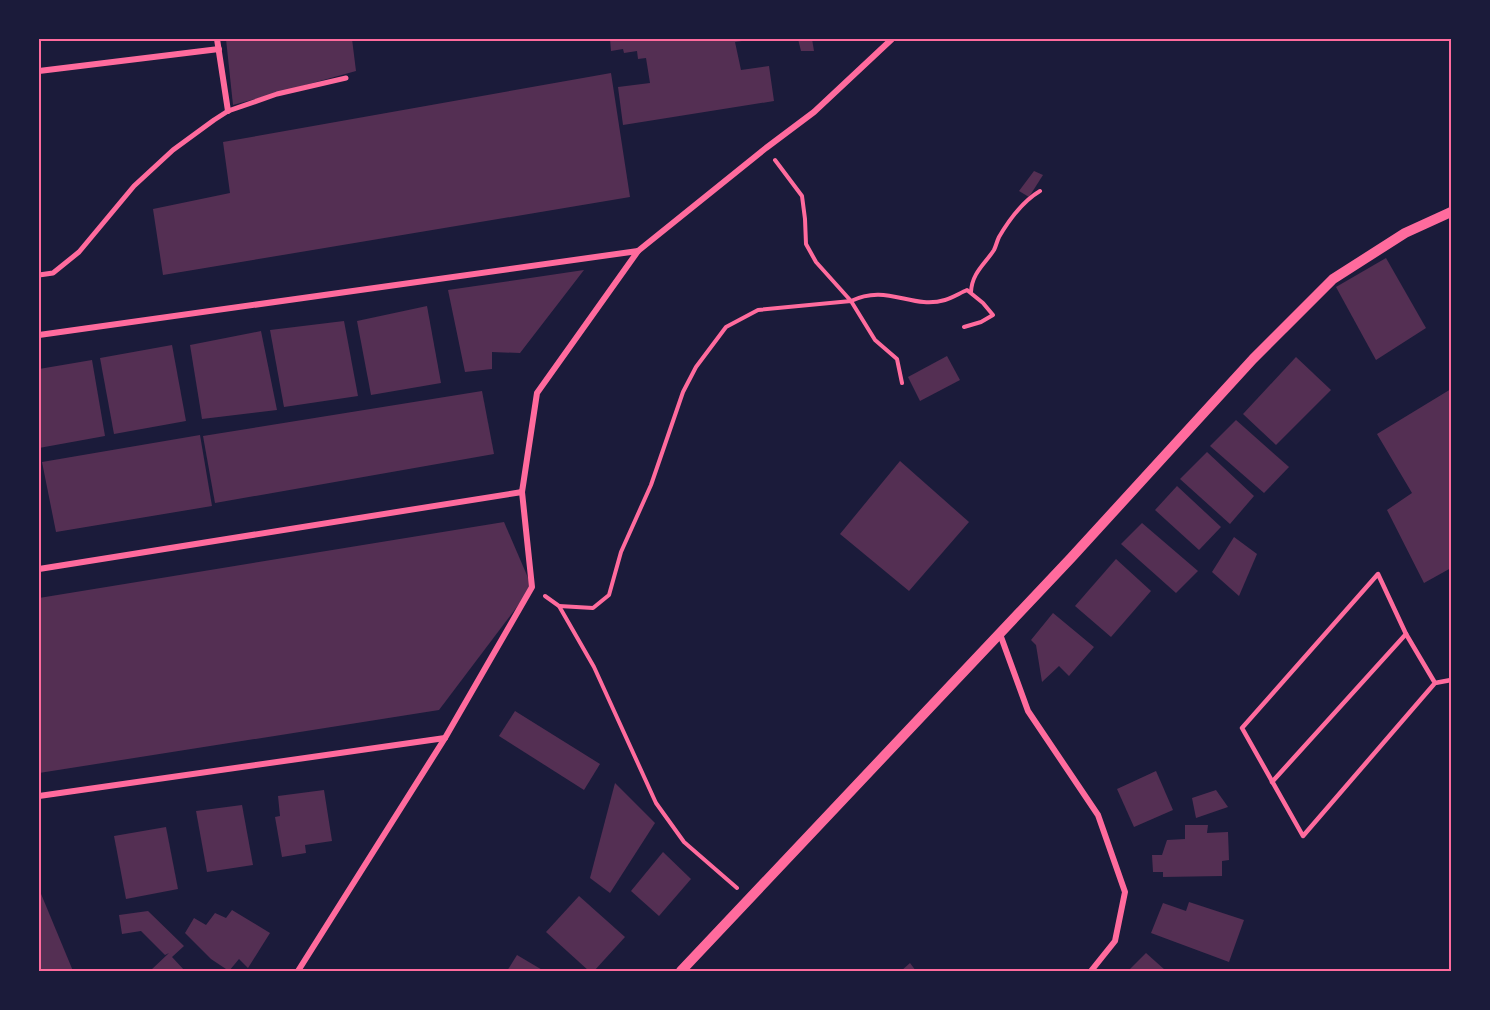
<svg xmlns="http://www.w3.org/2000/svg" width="1490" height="1010" font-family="'Crimson Pro',serif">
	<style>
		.building { fill: #542f53 }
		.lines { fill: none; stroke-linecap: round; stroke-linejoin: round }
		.path { stroke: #ff6b9d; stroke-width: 4 }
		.service { stroke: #ff6b9d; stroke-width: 4.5 }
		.pedestrian { stroke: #ff6b9d; stroke-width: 5 }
		.minor { stroke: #ff6b9d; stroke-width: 6 }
		.tertiary { stroke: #ff6b9d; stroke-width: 10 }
		.neatline { fill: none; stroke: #ff6b9d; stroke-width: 2 }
	</style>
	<rect width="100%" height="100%" fill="#1b1b3a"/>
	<g class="building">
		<polygon points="226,39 352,39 356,71 233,105"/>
		<polygon points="610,39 740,39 742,41 735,42 741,70 769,66 774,101 623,125 618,87 650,83 646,58 638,59 637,51 624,53 623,49 611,51"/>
		<polygon points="798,39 812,39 814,51 801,51"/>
		<polygon points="611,73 630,197 163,275 153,209 230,193 223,142"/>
		<polygon points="1034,171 1043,175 1029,197 1019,191"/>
		<polygon points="1386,258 1426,328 1376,360 1336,287"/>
		<polygon points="584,270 520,353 492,352 492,369 465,372 448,290"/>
		<polygon points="427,306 441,383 371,395 357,321"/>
		<polygon points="344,321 358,396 284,407 270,330"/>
		<polygon points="261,331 277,410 202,419 190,345"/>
		<polygon points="172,345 186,421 114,434 100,358"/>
		<polygon points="947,356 960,380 920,401 908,377"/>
		<polygon points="1296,357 1331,390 1276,445 1243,414"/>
		<polygon points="92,360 105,436 39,448 39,369"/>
		<polygon points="1451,389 1451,568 1424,583 1387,510 1412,493 1377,434"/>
		<polygon points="482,391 494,454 215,503 203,436"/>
		<polygon points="1236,420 1289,467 1264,493 1210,446"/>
		<polygon points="200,435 212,506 56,532 42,462"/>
		<polygon points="1207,452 1254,496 1230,524 1180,479"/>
		<polygon points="900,461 969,522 909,591 840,534"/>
		<polygon points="1177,486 1221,527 1199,550 1155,510"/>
		<polygon points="504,522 532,587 439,710 39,773 39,598"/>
		<polygon points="1142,523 1198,571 1176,593 1121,544"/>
		<polygon points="1234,537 1257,554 1239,596 1212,572"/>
		<polygon points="1116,559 1151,591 1111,637 1075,606"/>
		<polygon points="1053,613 1094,647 1069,676 1059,666 1042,682 1036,645 1031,640"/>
		<polygon points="515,711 600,764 584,790 499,736"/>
		<polygon points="1156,771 1173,810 1134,827 1117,789"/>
		<polygon points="615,783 655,823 610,893 590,878"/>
		<polygon points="324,790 332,841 305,845 306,853 282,857 275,817 280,816 278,796"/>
		<polygon points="1216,790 1228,807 1196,818 1192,798"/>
		<polygon points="242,805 253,865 207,872 196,811"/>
		<polygon points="1185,825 1208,825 1207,833 1228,832 1229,860 1222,861 1222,876 1163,877 1163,872 1153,872 1152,855 1162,855 1167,840 1185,839"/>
		<polygon points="166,827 178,889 126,899 114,836"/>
		<polygon points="663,852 691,879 659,916 631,891"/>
		<polygon points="39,889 73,971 39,971"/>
		<polygon points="579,896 625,937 594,971 589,971 546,932"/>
		<polygon points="1189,902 1244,920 1229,962 1151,933 1163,903 1186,911"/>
		<polygon points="232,910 270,933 248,968 239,959 229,971 211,959 185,933 194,918 206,925 215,913 226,918"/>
		<polygon points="148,911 184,946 172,957 185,971 150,971 169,953 165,955 141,931 122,934 119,915"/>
		<polygon points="1146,953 1165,970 1128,971"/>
		<polygon points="517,955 544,971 507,971"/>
		<polygon points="910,963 916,971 901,971"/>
	</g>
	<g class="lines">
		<g class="path">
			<path d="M775 160 802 196 805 219 806 244 816 262 851 301C887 283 912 310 945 300 952 298 960 293 967 290L983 303 993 315 981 322 964 327"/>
			<path d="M971 292C972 273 984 265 994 250 996 246 997 241 999 237 1009 220 1023 201 1040 191"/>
			<polyline points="545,596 559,606 594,667 656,803 684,842 737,888"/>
			<polyline points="559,606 593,608 609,595 621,552 651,485 683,392 696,367 726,327 758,310 851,301 875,340 897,359 902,383"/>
		</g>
		<g class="service">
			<polyline points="1435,683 1406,634 1378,574 1242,728 1303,836 1435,683 1451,680"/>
			<polyline points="1272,782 1406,634"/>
		</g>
		<polyline class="pedestrian" points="39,275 53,273 79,252 134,186 173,150 214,120 228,111 277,94 346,78"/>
		<g class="minor">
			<polyline points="217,39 228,111"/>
			<polyline points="39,71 219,49"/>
			<polyline points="39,335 638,251"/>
			<polyline points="39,569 522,492"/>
			<polyline points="1000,634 1028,711 1098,815 1125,892 1115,941 1091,971"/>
			<polyline points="39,796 445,738"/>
			<polyline points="298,971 445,738 532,587 522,492 537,393 638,251 766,148 814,112 892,39"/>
		</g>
		<polyline class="tertiary" points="681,971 1071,558 1253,359 1333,279 1405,233 1451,212"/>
	</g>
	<rect width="1490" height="1010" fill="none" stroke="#1b1b3a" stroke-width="81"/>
	<rect x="40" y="40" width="1410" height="930" class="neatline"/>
</svg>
